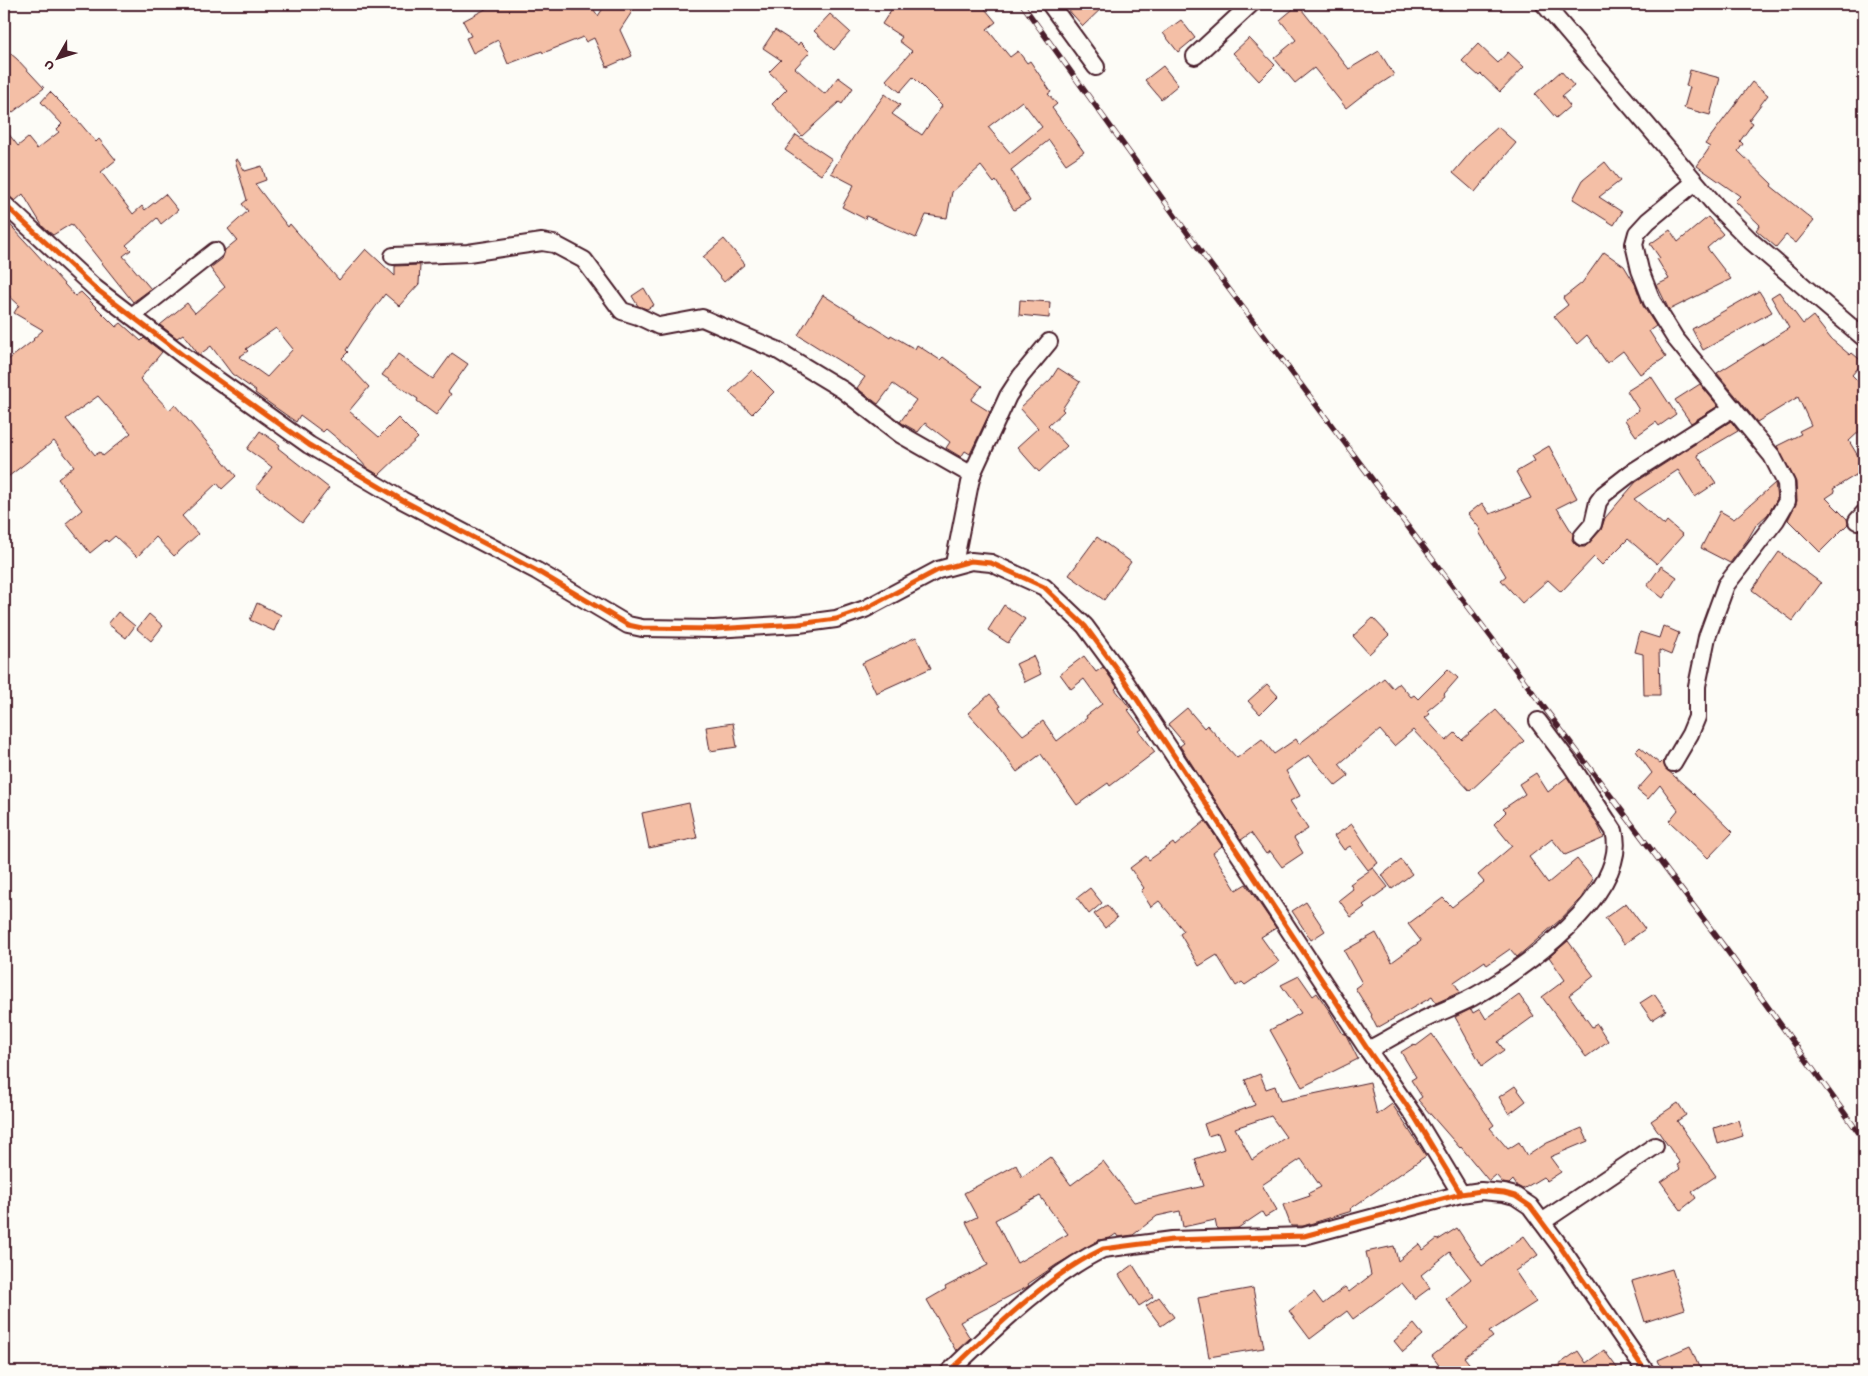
<svg xmlns="http://www.w3.org/2000/svg" width="1868" height="1376" font-family="'Gochi Hand',sans-serif">
	<style>
		.building { fill: #f4bfa6; stroke: #4a1f2b; fill-rule: evenodd }
		.lines { fill: none; stroke-linecap: round; stroke-linejoin: round }
		.street-casing { stroke: #4a1f2b; stroke-width: 20 }
		.street { stroke: #fdfcf7; stroke-width: 16 }
		.rail-casing { stroke: #4a1f2b; stroke-width: 5.5 }
		.rail { stroke: #fdfcf7; stroke-width: 4; stroke-dasharray: 11; stroke-linecap: butt }
		.cycleway-casing { stroke: #fdfcf7; stroke-width: 8 }
		.cycleway { stroke: #e8590c; stroke-width: 5 }
	</style>
	<rect width="100%" height="100%" fill="#fdfcf7"/>
	<filter id="ink" filterUnits="userSpaceOnUse"><feTurbulence type="fractalNoise" baseFrequency=".02" numOctaves="2"/><feDisplacementMap in="SourceGraphic" scale="10" xChannelSelector="R" yChannelSelector="G"/><feConvolveMatrix kernelMatrix="1 2 1 2 8 2 1 2 1" color-interpolation-filters="sRGB"/></filter>
	<g filter="url(#ink)">
		<g class="building">
			<polygon points="495,4 590,4 598,16 606,4 637,4 620,30 632,56 607,67 594,38 586,42 583,37 543,53 542,51 508,64 498,40 473,53 466,38 471,36 463,21"/>
			<path d="M895 4H981L996 22 987 29 1010 57 1018 51 1027 63 1030 61 1051 92 1048 94 1057 104 1052 108 1084 152 1066 164 1049 140 1011 170 1030 201 1014 210 996 181 994 183 981 166 952 192 947 218 926 215 916 238 866 216 865 219 842 207 854 185 831 173 854 136 885 94 900 105 892 114 922 135 942 106 913 77 900 92 886 80 912 51 899 41 902 37 882 24ZM1022 101 1042 127 1010 153 988 127Z"/>
			<polygon points="1063,4 1106,4 1083,26"/>
			<polygon points="1298,5 1349,69 1379,51 1394,75 1360,97 1346,108 1314,68 1295,83 1274,58 1296,40 1280,20"/>
			<polygon points="830,14 850,32 834,50 814,31"/>
			<polygon points="1181,20 1195,38 1178,52 1163,33"/>
			<polygon points="775,30 798,45 800,42 810,52 795,68 825,94 838,77 853,88 842,104 839,102 802,136 772,104 787,89 769,72 781,60 763,48"/>
			<polygon points="1249,38 1275,65 1259,81 1233,53"/>
			<polygon points="1478,44 1498,63 1508,52 1524,67 1500,92 1481,74 1479,76 1462,61"/>
			<polygon points="4,48 17,59 44,88 4,119"/>
			<polygon points="1163,66 1178,85 1161,99 1145,80"/>
			<polygon points="1690,70 1720,78 1710,115 1684,108 1690,87 1686,86"/>
			<polygon points="1561,71 1574,86 1562,96 1570,106 1556,118 1535,94"/>
			<polygon points="1752,82 1768,95 1749,120 1753,123 1740,141 1743,144 1738,151 1772,184 1771,186 1814,221 1796,243 1786,235 1776,247 1756,230 1760,225 1735,201 1740,196 1697,166 1710,147 1705,144"/>
			<polygon points="50,92 73,115 96,142 99,139 116,160 101,172 133,214 142,206 145,210 165,194 178,210 161,224 157,218 126,245 131,250 123,256 151,289 133,302 71,224 53,235 43,227 23,194 15,201 4,194 4,128 18,146 28,138 37,149 59,132 57,129 62,124 41,102"/>
			<polygon points="1498,127 1516,143 1475,192 1453,173 1475,147"/>
			<polygon points="796,135 832,159 821,175 785,150"/>
			<path d="M237 159 245 171 262 166 266 180 255 184 288 227 290 224 339 280 366 249 395 276V266L420 265 419 284 399 306 385 294 363 324 346 350 348 352 342 358 369 387 349 411 379 437 398 418 418 438 379 475 367 468 350 449 326 429 323 432 300 415 296 422 255 393 256 391 232 374 211 346 199 355 183 334 177 338 160 325 187 303 195 313 225 287 210 268 222 259 225 250 237 240 228 229 248 211 242 204 247 200 235 160ZM276 328 293 349 267 377 239 357 248 351 246 349Z"/>
			<polygon points="1605,162 1620,181 1599,197 1622,212 1614,225 1573,199 1583,180"/>
			<polygon points="1708,217 1723,234 1707,248 1731,279 1669,310 1657,285 1669,279 1657,259 1660,258 1650,244 1670,230 1678,242"/>
			<path d="M4 218 75 296 81 292 116 327 121 323 141 341 144 338 162 352 140 379 169 410 175 405 236 476 222 489 217 483 182 516 198 534 174 556 156 537 137 557 115 536 108 542 106 540 90 553 66 523 82 510 58 479 74 466 54 441 4 480V363L34 340 33 339 43 330 14 313 19 305 4 291ZM98 396 131 433 103 456 100 452 95 455 66 419Z"/>
			<polygon points="724,239 745,264 724,282 703,257"/>
			<polygon points="1604,252 1624,266 1635,284 1643,306 1656,326 1649,331 1666,357 1640,374 1623,351 1607,363 1587,335 1577,344 1554,316 1568,305 1563,298 1582,283"/>
			<polygon points="644,288 654,305 647,309 638,306 632,296"/>
			<polygon points="1759,291 1772,312 1703,350 1692,329"/>
			<polygon points="1779,292 1803,324 1813,316 1831,339 1850,355 1852,353 1863,362 1852,375 1864,387 1864,427 1849,441 1864,466 1864,470 1833,489 1835,492 1826,498 1847,519 1848,524 1820,552 1788,520 1797,501 1796,482 1777,446 1801,434 1799,431 1811,425 1798,397 1757,422 1717,373 1789,328 1771,297"/>
			<polygon points="823,295 890,337 891,335 915,349 917,345 940,360 943,357 982,386 971,400 990,412 970,454 965,451 961,457 946,448 950,442 925,423 918,432 900,422 916,400 893,384 878,404 857,388 865,377 798,335"/>
			<polygon points="1020,300 1050,302 1049,318 1019,315"/>
			<polygon points="452,353 468,364 448,392 451,394 436,415 417,401 418,399 382,375 398,354 433,379"/>
			<polygon points="1058,368 1080,382 1062,409 1064,411 1048,426 1067,446 1039,472 1017,447 1038,428 1020,408 1051,379"/>
			<polygon points="752,370 774,392 752,414 729,392"/>
			<polygon points="1651,376 1676,414 1659,426 1656,422 1636,436 1625,420 1639,410 1627,391"/>
			<polygon points="1700,384 1718,406 1691,423 1675,400"/>
			<polygon points="1731,421 1738,431 1697,455 1716,483 1695,497 1678,470 1634,499 1664,525 1667,521 1683,535 1657,564 1628,539 1602,565 1594,557 1561,592 1548,580 1522,603 1501,580 1506,576 1479,532 1481,530 1468,514 1482,503 1490,514 1531,498 1516,472 1535,461 1532,456 1549,446 1577,498 1557,508 1573,534 1572,540 1575,544 1580,547 1585,547 1601,530 1605,518 1636,482"/>
			<polygon points="260,431 280,445 278,448 329,488 302,523 256,487 272,467 247,449"/>
			<polygon points="1775,483 1777,499 1768,514 1756,525 1748,539 1730,563 1701,548 1720,511 1734,519"/>
			<polygon points="1097,537 1131,562 1104,600 1069,575"/>
			<polygon points="1779,552 1821,583 1793,621 1752,590"/>
			<polygon points="1661,566 1677,577 1663,598 1647,586"/>
			<polygon points="257,603 281,615 274,631 250,620"/>
			<polygon points="1004,605 1025,619 1008,643 988,630"/>
			<polygon points="118,612 135,626 126,638 108,624"/>
			<polygon points="149,614 163,626 151,641 137,629"/>
			<polygon points="1373,618 1389,635 1369,654 1353,636"/>
			<polygon points="1663,626 1679,633 1671,655 1659,650 1660,695 1644,695 1643,654 1635,652 1640,632 1659,638"/>
			<polygon points="916,637 931,668 876,693 862,663"/>
			<polygon points="1033,656 1041,674 1025,682 1016,664"/>
			<polygon points="1084,656 1096,672 1103,667 1117,687 1115,689 1130,708 1128,710 1142,729 1139,731 1155,752 1110,786 1108,783 1077,805 1041,754 1017,772 997,745 968,713 990,694 1000,706 999,708 1023,735 1043,721 1057,741 1087,718 1086,716 1102,704 1084,679 1071,689 1060,674"/>
			<polygon points="1448,669 1458,678 1444,694 1445,696 1427,711 1430,714 1425,718 1446,741 1455,733 1462,740 1496,710 1524,741 1470,791 1413,730 1394,746 1380,730 1339,764 1349,776 1336,786 1309,755 1286,771 1300,796 1290,801 1308,829 1294,838 1303,853 1282,867 1270,851 1266,854 1251,833 1241,840 1180,746 1184,743 1168,724 1187,708 1204,728 1207,725 1237,758 1262,739 1274,754 1296,739 1299,744 1384,678 1393,688 1399,683 1411,697 1414,695 1418,699"/>
			<polygon points="1267,684 1278,696 1260,714 1248,701"/>
			<polygon points="733,723 737,747 710,751 706,727"/>
			<polygon points="1640,747 1660,764 1664,760 1665,768 1692,792 1733,832 1708,858 1669,821 1678,810 1660,785 1648,799 1637,790 1652,773 1636,751"/>
			<polygon points="1536,773 1548,792 1567,777 1599,827 1604,838 1565,855 1552,839 1529,857 1548,883 1577,859 1593,879 1581,898 1560,920 1517,957 1510,949 1487,965 1485,961 1454,982 1460,992 1436,1003 1432,997 1377,1028 1371,1016 1372,1015 1355,988 1362,983 1344,951 1376,933 1392,962 1421,941 1408,924 1443,898 1452,907 1484,882 1478,875 1512,846 1494,824 1506,812 1503,809 1525,794 1519,784"/>
			<polygon points="689,803 697,838 649,848 642,813"/>
			<polygon points="1205,821 1222,846 1213,853 1236,890 1246,884 1276,928 1261,937 1279,962 1245,985 1242,982 1236,986 1217,955 1199,966 1180,934 1184,931 1159,901 1151,907 1141,891 1144,888 1130,868 1146,856 1149,860 1173,843 1175,846"/>
			<polygon points="1352,824 1378,863 1368,870 1350,846 1344,850 1334,836"/>
			<polygon points="1401,860 1412,874 1392,889 1382,875"/>
			<polygon points="1373,868 1388,887 1363,905 1365,907 1351,917 1339,900 1353,889 1350,884"/>
			<polygon points="1090,888 1102,903 1089,914 1077,898"/>
			<polygon points="1306,902 1325,931 1311,940 1292,911"/>
			<polygon points="1626,903 1645,929 1624,944 1605,918"/>
			<polygon points="1107,905 1117,918 1105,928 1094,914"/>
			<polygon points="1568,941 1594,976 1569,995 1592,1027 1597,1024 1608,1041 1586,1057 1542,997 1565,980 1549,957"/>
			<polygon points="1299,976 1313,996 1317,993 1330,1012 1343,1034 1345,1033 1358,1059 1302,1087 1270,1030 1301,1013 1281,985"/>
			<polygon points="1654,994 1666,1011 1652,1020 1640,1003"/>
			<polygon points="1519,995 1534,1016 1498,1042 1504,1050 1482,1066 1455,1017 1471,1009 1473,1013 1480,1009 1486,1019"/>
			<polygon points="1432,1034 1494,1125 1490,1128 1508,1149 1519,1142 1527,1156 1547,1143 1582,1128 1588,1141 1550,1157 1561,1172 1547,1181 1543,1177 1523,1189 1517,1186 1513,1180 1509,1184 1503,1183 1496,1175 1489,1181 1461,1147 1460,1148 1418,1100 1422,1097 1411,1080 1416,1077 1401,1052 1414,1044 1416,1046"/>
			<path d="M1260 1074 1266 1089 1275 1086 1280 1101 1370 1082 1377 1115 1392 1104 1426 1156 1350 1209 1352 1211 1303 1226H1291L1283 1205 1310 1196 1309 1193 1321 1187 1301 1159 1262 1185 1277 1210 1265 1217 1262 1212 1238 1228 1217 1229 1215 1220 1183 1227 1180 1211 1157 1216 1133 1235 1118 1237 1116 1234 1110 1238 1099 1240 1056 1265 1028 1284 1029 1286 960 1322 970 1338 956 1351 927 1300 946 1289 945 1287 988 1265 966 1222 977 1217 964 1193 1016 1165 1022 1177 1050 1157 1071 1185 1103 1161 1134 1202 1204 1186 1195 1159 1224 1149 1218 1133 1208 1136 1204 1124 1255 1105 1245 1080ZM1271 1116 1286 1137 1252 1160 1235 1128ZM1040 1196 1068 1234 1017 1263 995 1220Z"/>
			<polygon points="1515,1086 1526,1101 1509,1114 1499,1097"/>
			<polygon points="1678,1103 1686,1115 1677,1121 1716,1176 1692,1192 1696,1198 1681,1210 1661,1182 1680,1169 1677,1165 1680,1163 1651,1121"/>
			<polygon points="1738,1120 1743,1136 1718,1144 1714,1128"/>
			<polygon points="1457,1228 1482,1266 1524,1236 1538,1255 1515,1271 1536,1302 1489,1332 1493,1337 1464,1357 1476,1372 1444,1372 1432,1356 1468,1328 1446,1299 1471,1279 1450,1252 1421,1275 1430,1288 1415,1299 1402,1283 1353,1319 1347,1311 1310,1339 1289,1311 1314,1292 1323,1304 1345,1287 1349,1292 1371,1275 1366,1252 1394,1246 1398,1261 1419,1244 1423,1250 1437,1239 1438,1240"/>
			<polygon points="1133,1265 1153,1297 1139,1306 1119,1275"/>
			<polygon points="1672,1269 1685,1309 1645,1322 1632,1281"/>
			<polygon points="1253,1288 1264,1348 1209,1357 1198,1298"/>
			<polygon points="1159,1297 1174,1317 1161,1326 1146,1306"/>
			<polygon points="1414,1324 1423,1335 1403,1352 1394,1341"/>
			<polygon points="1690,1346 1701,1372 1663,1372 1658,1360"/>
			<polygon points="1604,1350 1620,1372 1548,1372 1578,1351 1586,1363"/>
		</g>
		<g class="lines">
			<g class="street-casing">
				<g id="street">
					<polyline points="1050,4 1096,67"/>
					<polyline points="1544,4 1716,206 1752,242 1864,338"/>
					<polyline points="1195,56 1251,4"/>
					<polyline points="4,204 95,288 184,356 309,445 402,500 537,571 628,625 642,628 714,629 799,624 836,619 865,609 938,570 971,561 991,563 1044,587 1085,626 1121,675 1368,1050 1414,1116 1461,1194"/>
					<polyline points="393,256 468,253 542,242 554,244 584,260 622,311 638,316 659,326 702,318 777,350 843,390 900,434 972,475"/>
					<polyline points="132,316 215,251"/>
					<polyline points="1857,521 1864,513"/>
					<polyline points="1582,537 1593,524 1598,502 1604,494 1631,473 1733,408"/>
					<polyline points="954,564 970,483 973,472 1008,396 1021,376 1049,342"/>
					<polyline points="1673,763 1690,734 1697,717 1697,686 1707,637 1726,585 1776,520 1787,501 1786,483 1772,456 1675,338 1652,301 1640,270 1634,244 1637,233 1648,221 1695,182"/>
					<path d="M1368 1050C1386 1041 1403 1030 1421 1021 1438 1012 1457 1006 1473 997 1520 972 1631 892 1614 831L1571 765 1538 721"/>
					<polyline points="1542,1222 1655,1146"/>
					<path d="M949 1372C993 1330 1048 1275 1103 1249L1172 1240 1304 1236 1461 1194 1481 1191 1504 1193 1515 1196 1530 1206 1559 1245 1646 1372"/>
				</g>
			</g>
			<use href="#street" class="street"/>
			<g class="rail-casing">
				<polyline id="rail" points="1022,4 1204,256 1726,949 1864,1140"/>
			</g>
			<use href="#rail" class="rail"/>
			<g class="cycleway-casing">
				<g id="cycleway">
					<polyline points="4,204 95,288 184,356 309,445 402,500 537,571 628,625 642,628 714,629 799,624 836,619 865,609 938,570 971,561 991,563 1044,587 1085,626 1121,675 1368,1050 1414,1116 1461,1194"/>
					<path d="M949 1372C993 1330 1048 1275 1103 1249L1172 1240 1304 1236 1461 1194 1481 1191 1504 1193 1515 1196 1530 1206 1559 1245 1646 1372"/>
				</g>
			</g>
			<use href="#cycleway" class="cycleway"/>
		</g>
	</g>
	<rect width="1868" height="1376" fill="none" stroke="#fdfcf7" stroke-width="20"/>
	<rect x="10" y="10" width="1848" height="1356" fill="none" stroke="#4a1f2b" stroke-width="2" filter="url(#ink)"/>
	<g transform="translate(58 58) rotate(231)" stroke="#fdfcf7" stroke-width="4" paint-order="stroke">
	<path d="M0-4L9 19L0 12L-9 19Z" fill="#4a1f2b"/>
	<text y="-8" font-size="14" font-weight="bold" text-anchor="middle" fill="#4a1f2b">U</text>
	</g>
</svg>
